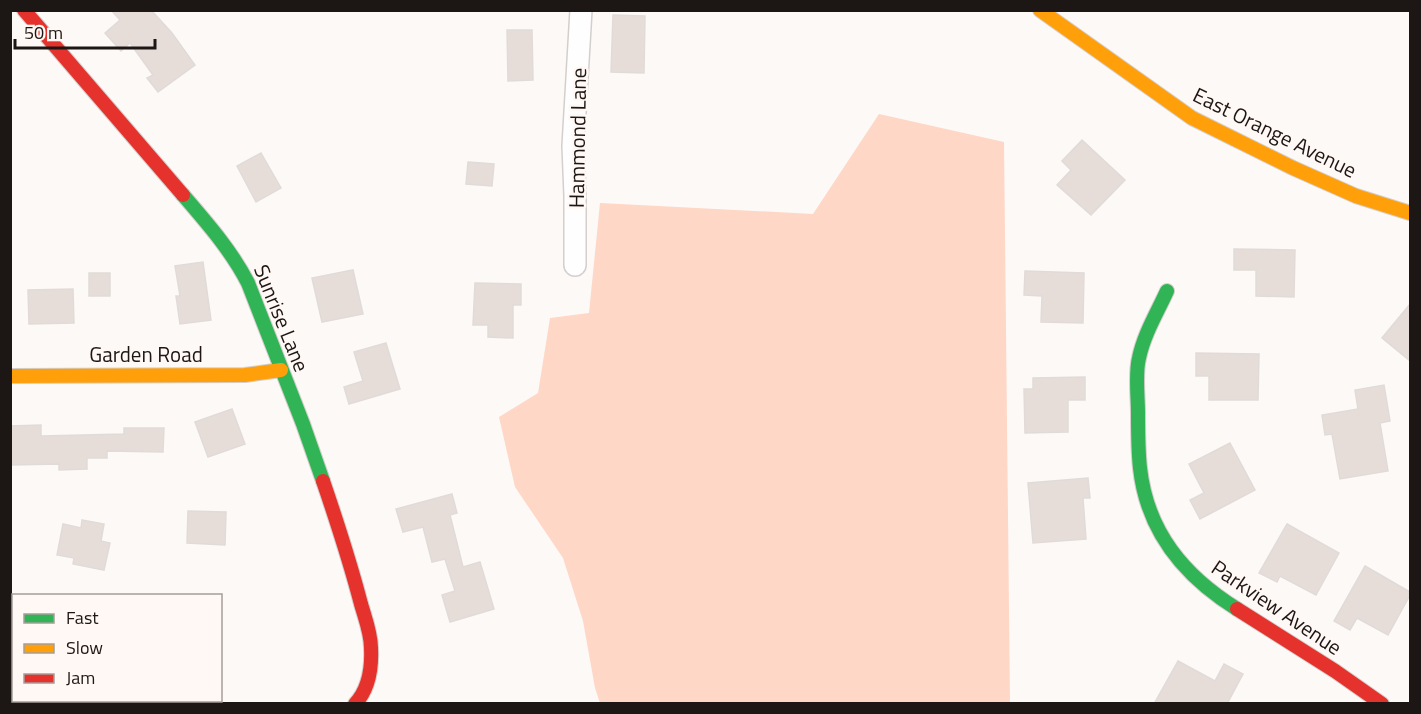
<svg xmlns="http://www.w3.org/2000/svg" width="1421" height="714" font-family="'Titillium Web',sans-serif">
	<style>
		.green { fill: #fed7c6 }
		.building { fill: #e6ddd9; stroke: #e0dbd8; stroke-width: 1.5 }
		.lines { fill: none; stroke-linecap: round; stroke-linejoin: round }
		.street-casing { stroke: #d4cfcd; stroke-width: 24 }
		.fast-casing { stroke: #d4cfcd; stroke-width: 16 }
		.slow-casing { stroke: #d4cfcd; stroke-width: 16 }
		.jam-casing { stroke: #d4cfcd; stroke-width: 16 }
		.street { stroke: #fffefe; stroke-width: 21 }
		.fast { stroke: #30b455; stroke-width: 14 }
		.slow { stroke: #ff9f0a; stroke-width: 14 }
		.jam { stroke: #e5322d; stroke-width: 14 }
		.labels { text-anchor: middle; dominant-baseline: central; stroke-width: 5; stroke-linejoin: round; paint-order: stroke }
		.street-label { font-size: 21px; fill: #1c1714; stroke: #fff8f5 }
	</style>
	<rect width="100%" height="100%" fill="#fdf9f7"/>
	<polygon class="green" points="879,114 1004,142 1010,703 600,703 595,688 583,621 563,558 515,487 499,417 538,393 550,318 589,313 600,203 813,214"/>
	<g class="building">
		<polygon points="111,10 151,10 172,33 195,65 158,92 147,78 153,75 130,43 121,51 105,33 120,20"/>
		<polygon points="613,15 645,16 644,73 611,72"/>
		<polygon points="507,30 532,30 533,80 508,81"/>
		<polygon points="1082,140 1125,180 1091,215 1057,185 1071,170 1062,161"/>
		<polygon points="261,153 281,188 256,202 237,166"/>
		<polygon points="468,162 494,164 492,186 466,184"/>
		<polygon points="1234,249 1295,250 1294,297 1256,296 1256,270 1234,270"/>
		<polygon points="203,262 211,320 180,324 176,296 180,296 175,266"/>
		<polygon points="353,270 363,314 322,322 312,278"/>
		<polygon points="1025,271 1084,273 1083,323 1041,322 1042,296 1024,295"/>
		<rect x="89" y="273" width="21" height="23"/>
		<polygon points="475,283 521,284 521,305 513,305 513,338 488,337 488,325 473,325"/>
		<polygon points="73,289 74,323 29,324 28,290"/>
		<polygon points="1410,304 1410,361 1382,338"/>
		<polygon points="386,343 400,389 349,404 344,387 363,381 354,352"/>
		<polygon points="1196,353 1259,354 1258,400 1209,400 1209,376 1196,376"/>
		<polygon points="1085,377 1085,400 1068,400 1068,432 1025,433 1024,389 1033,389 1033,378"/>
		<polygon points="1384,385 1390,421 1380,423 1388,471 1340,479 1332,434 1325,435 1322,415 1358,409 1355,390"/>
		<polygon points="232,409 245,444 208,457 195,422"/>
		<polygon points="41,425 41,436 124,434 124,428 164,428 163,452 107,451 107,458 87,458 87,469 59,470 59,464 10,465 10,426"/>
		<polygon points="1230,443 1255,490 1200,519 1190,500 1204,493 1189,464"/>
		<polygon points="1088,478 1090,498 1083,498 1086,539 1033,543 1028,483"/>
		<polygon points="452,494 457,513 450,515 463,567 480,562 494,609 450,622 442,595 455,591 445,559 432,562 423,527 403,532 396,509"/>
		<polygon points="188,511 226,512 225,545 187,543"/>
		<polygon points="82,520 104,524 101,541 110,543 104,570 73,564 74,558 57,555 63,524 81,528"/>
		<polygon points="1287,524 1339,553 1316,595 1280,576 1277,582 1259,573"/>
		<polygon points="1365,566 1410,592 1410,595 1388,635 1357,618 1350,630 1334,621"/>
		<polygon points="1178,661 1215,681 1224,664 1243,674 1227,704 1154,704"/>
	</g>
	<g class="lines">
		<g class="street-casing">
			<g id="street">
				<polyline points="575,265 575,196 573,146 581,10"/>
				<polyline points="10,610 14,611"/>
				<polyline points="143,700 145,704"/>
			</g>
		</g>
		<g class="fast-casing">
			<g id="fast">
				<path d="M183 195C207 223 231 250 248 283L303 424 323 481"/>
				<path d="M1167 291C1157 313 1144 334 1139 358 1135 374 1138 396 1138 413 1138 431 1138 450 1140 468 1147 532 1184 576 1237 609"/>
			</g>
		</g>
		<g class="slow-casing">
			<g id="slow">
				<polyline points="1040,10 1192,118 1293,168 1356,196 1410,213"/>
				<polyline points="10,376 245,375 281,370"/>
			</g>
		</g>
		<g class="jam-casing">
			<g id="jam">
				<polyline points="24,10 183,195"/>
				<path d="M323 481C337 522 350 562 361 604 365 618 371 633 371 648 372 668 369 689 355 704"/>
				<polyline points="1237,609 1335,671 1382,704"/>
			</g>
		</g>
		<use href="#street" class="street"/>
		<use href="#fast" class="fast"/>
		<use href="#slow" class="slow"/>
		<use href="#jam" class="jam"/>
	</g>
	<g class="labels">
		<g class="street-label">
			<text transform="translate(1275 132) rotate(26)">East Orange Avenue</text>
			<text transform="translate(577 138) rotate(-89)">Hammond Lane</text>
			<text transform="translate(282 318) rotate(68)">Sunrise Lane</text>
			<text x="146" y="354">Garden Road</text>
			<text transform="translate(1277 607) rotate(34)">Parkview Avenue</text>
		</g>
	</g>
	<rect width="1421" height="714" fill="none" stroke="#1c1714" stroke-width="24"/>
	<rect x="12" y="594" width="210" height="108" fill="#fff8f5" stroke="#a49e9b" stroke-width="1.5"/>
	<rect x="24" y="614" width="30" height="9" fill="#30b455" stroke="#a49e9b" stroke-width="1.5"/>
	<text x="66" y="624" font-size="18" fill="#1c1714">Fast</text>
	<rect x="24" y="644" width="30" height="9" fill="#ff9f0a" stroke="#a49e9b" stroke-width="1.5"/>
	<text x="66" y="654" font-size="18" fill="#1c1714">Slow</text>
	<rect x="24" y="674" width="30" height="9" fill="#e5322d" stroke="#a49e9b" stroke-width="1.5"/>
	<text x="66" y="684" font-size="18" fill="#1c1714">Jam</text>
	<path d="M15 39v9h140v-9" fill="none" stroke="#1c1714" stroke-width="3"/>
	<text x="24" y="39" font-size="18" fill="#1c1714" stroke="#fff8f5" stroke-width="4.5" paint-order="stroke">50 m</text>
</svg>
